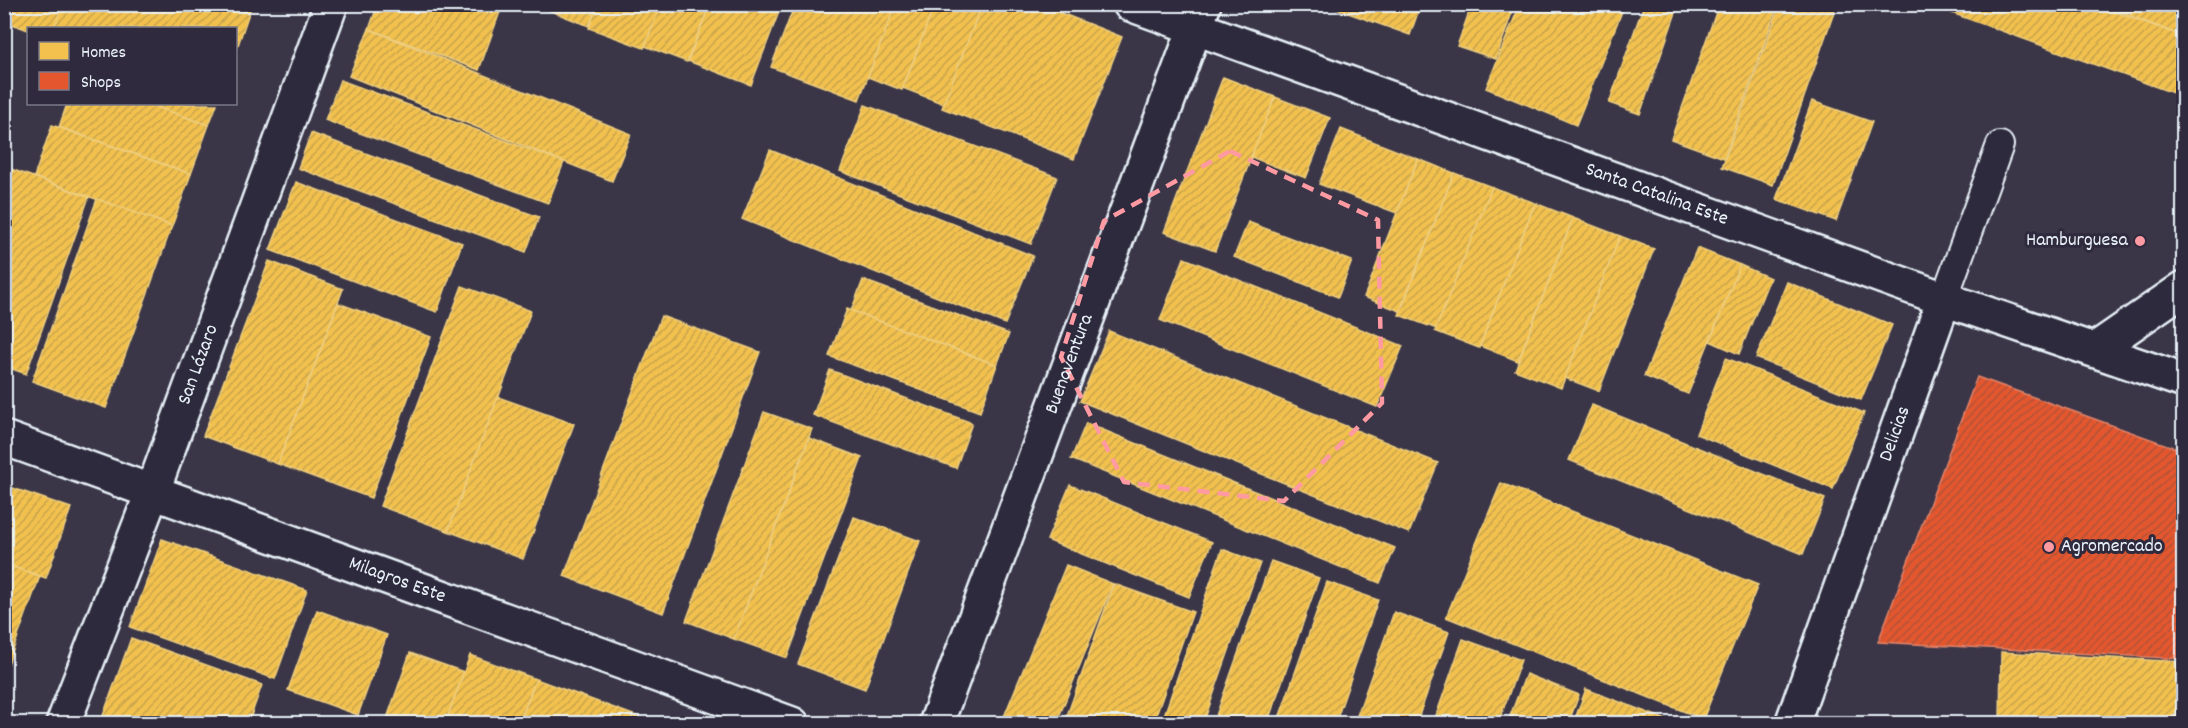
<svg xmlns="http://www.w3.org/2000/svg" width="2188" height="728" font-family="Dekko,sans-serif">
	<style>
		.homes { fill: url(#homes-hatch); stroke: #efcf81; stroke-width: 1.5 }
		.shops { fill: url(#shops-hatch); stroke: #e5856b; stroke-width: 1.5 }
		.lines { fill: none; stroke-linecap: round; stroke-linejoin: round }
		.lane-casing { stroke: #e8f1f8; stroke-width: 30 }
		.street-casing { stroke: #e8f1f8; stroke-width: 38 }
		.secondary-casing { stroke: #e8f1f8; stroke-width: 38 }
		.lane { stroke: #2f2a3d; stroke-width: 26 }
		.street { stroke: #2f2a3d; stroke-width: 33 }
		.secondary { stroke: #2f2a3d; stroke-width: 33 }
		.marked { fill: none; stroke: #ff9aa2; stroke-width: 4.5; stroke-dasharray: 12 8; stroke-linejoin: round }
		.poi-dot { fill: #ff9aa2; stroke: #2f2a3d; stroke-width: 2 }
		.labels { text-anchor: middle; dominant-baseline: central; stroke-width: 6; stroke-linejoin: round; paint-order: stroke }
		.street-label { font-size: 20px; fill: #e8f1f8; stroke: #2f2a3d }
		.poi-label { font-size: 20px; fill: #e8f1f8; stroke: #2f2a3d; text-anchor: end }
	</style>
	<defs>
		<pattern id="homes-hatch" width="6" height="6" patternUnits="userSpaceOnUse" patternTransform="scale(1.5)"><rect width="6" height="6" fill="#f2c14e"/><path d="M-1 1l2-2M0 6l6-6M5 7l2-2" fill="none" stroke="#c7a34d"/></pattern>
		<pattern id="shops-hatch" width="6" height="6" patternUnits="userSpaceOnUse" patternTransform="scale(1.5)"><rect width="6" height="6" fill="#e4572e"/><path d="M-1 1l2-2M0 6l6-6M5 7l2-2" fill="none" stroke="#ad5238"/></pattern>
	</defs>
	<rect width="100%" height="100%" fill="#3a3648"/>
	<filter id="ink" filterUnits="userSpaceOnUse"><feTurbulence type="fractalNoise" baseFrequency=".0167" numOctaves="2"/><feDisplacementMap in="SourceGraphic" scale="12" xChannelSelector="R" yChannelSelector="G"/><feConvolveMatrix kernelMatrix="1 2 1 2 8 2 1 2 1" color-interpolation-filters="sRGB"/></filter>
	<g filter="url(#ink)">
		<g class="homes">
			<polygon points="4,4 52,4 62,8 55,28 28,30 4,21"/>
			<polygon points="63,4 224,4 249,13 236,51 236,28 54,28"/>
			<polygon points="224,4 252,4 249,13"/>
			<polygon points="378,4 481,4 500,12 479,70 369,29"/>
			<polygon points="533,4 598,4 589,26"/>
			<polygon points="598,4 661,4 644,48 589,28"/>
			<polygon points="661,4 710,4 687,62 645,46"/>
			<polygon points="710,4 782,4 751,85 688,61"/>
			<polygon points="795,4 896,4 859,100 771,67"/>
			<polygon points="896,4 935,4 902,90 868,77"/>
			<polygon points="935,4 982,4 944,104 903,88"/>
			<polygon points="982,4 1038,4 1122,37 1074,159 942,108"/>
			<polygon points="1323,4 1421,4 1410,35"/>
			<polygon points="1472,4 1515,4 1496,59 1457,46"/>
			<polygon points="1520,4 1625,4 1576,125 1486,88"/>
			<polygon points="1644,4 1679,4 1640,114 1609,103"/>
			<polygon points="1719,4 1761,4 1776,10 1724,158 1671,139"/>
			<polygon points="1780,4 1837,4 1773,185 1722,167"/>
			<polygon points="1927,4 2094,4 2180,35 2184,67 2184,97"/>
			<polygon points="2100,4 2177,4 2180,35"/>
			<polygon points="369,29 631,134 612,181 349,76"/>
			<polygon points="1223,77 1275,97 1215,251 1164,232"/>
			<polygon points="340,80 564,162 548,203 325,120"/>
			<polygon points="1275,97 1330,118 1306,178 1251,157"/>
			<polygon points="1812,101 1872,122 1836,221 1776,199"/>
			<polygon points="67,104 148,104 209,125 191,174 59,127"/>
			<polygon points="148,104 217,104 209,125"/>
			<polygon points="865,105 1057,177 1031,244 840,171"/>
			<polygon points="52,125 191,174 172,226 34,177"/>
			<polygon points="1341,129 1418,159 1397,213 1319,184"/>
			<polygon points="311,133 539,217 526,252 298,168"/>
			<polygon points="770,150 1033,256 1005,324 742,219"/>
			<polygon points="1418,159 1454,173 1400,311 1364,297"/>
			<polygon points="8,168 89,197 26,374 4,366 4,177"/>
			<polygon points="1454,173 1492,187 1437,329 1399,315"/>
			<polygon points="296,182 462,243 437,312 270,250"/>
			<polygon points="1492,187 1535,203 1479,348 1435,331"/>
			<polygon points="97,199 172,226 106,408 32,381"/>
			<polygon points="1535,203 1573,218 1518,361 1480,346"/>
			<polygon points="1573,218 1620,236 1561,388 1515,370"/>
			<polygon points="1248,222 1352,261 1338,297 1234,257"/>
			<polygon points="1620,236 1654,249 1599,391 1565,378"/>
			<polygon points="1697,248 1740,265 1688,394 1644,376"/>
			<polygon points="1184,258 1403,346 1377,407 1160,320"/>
			<polygon points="269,261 343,289 278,464 203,436"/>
			<polygon points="1740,265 1770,278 1739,354 1710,341"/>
			<polygon points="863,280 1009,334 997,365 851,311"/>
			<polygon points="1787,282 1892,325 1861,400 1756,358"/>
			<polygon points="462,286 531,311 448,531 380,506"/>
			<polygon points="338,303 431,337 371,498 278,464"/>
			<polygon points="847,309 997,365 980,412 829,356"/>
			<polygon points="661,316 760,352 663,613 564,576"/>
			<polygon points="1109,331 1438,463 1409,533 1080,401"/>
			<polygon points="1726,358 1864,413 1833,489 1696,434"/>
			<polygon points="830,370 972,423 956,468 813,415"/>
			<polygon points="498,397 574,424 523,559 448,531"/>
			<polygon points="1592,405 1825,499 1803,554 1569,460"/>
			<polygon points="764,412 812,429 734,639 686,621"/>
			<polygon points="1086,423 1395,548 1380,583 1071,459"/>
			<polygon points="809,438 862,458 787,658 734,639"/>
			<polygon points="1501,483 1758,585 1703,719 1446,617"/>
			<polygon points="4,485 71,508 46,578 4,564"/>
			<polygon points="1070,485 1212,542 1189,597 1047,540"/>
			<polygon points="854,517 920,541 865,689 798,664"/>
			<polygon points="162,539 307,590 275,679 130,627"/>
			<polygon points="1222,549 1260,563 1203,724 1161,724"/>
			<polygon points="1271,561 1319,578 1267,724 1213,724"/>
			<polygon points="4,564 40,576 5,672 4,671"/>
			<polygon points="1066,565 1113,584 1056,724 1001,724"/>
			<polygon points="1327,582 1378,600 1335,724 1277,724"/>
			<polygon points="1114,584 1193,612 1153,724 1064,724"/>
			<polygon points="317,610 387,635 358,715 288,690"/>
			<polygon points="1394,612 1449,632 1416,724 1354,724"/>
			<polygon points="131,638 262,685 248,724 100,724"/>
			<polygon points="1463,639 1521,660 1498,724 1433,724"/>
			<polygon points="2001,652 2184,662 2184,724 2000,724"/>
			<polygon points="410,653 464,672 445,724 385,724"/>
			<polygon points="470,655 536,679 519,724 445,724"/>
			<polygon points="1526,674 1579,695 1568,724 1507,724"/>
			<polygon points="536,679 633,715 629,724 519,724"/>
			<polygon points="1586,689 1677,724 1573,724"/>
			<polygon points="633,715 657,724 629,724"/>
		</g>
		<polygon class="shops" points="1977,377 2184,451 2184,659 1878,642"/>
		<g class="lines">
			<g class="lane-casing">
				<polyline id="lane" points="1944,299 2000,145"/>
			</g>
			<g class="street-casing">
				<g id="street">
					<path id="s1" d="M4 438 792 724"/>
					<path id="s2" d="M63 724 152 493 331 4"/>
					<path id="s3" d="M936 724 1204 4"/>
					<path id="s4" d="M1792 724 1944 299"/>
				</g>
			</g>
			<g class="secondary-casing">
				<g id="secondary">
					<path id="s5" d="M1130 4 1944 299 2184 381"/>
					<polyline points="2096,349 2184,288"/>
				</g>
			</g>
			<use href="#lane" class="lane"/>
			<use href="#street" class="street"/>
			<use href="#secondary" class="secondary"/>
		</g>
	</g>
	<path class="marked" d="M1230 151 1378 220 1382 403 1284 501 1124 482 1061 357 1104 221Z"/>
	<g class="poi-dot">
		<circle cx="2140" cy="241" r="6"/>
		<circle cx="2049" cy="547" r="6"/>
	</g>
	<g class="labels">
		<g class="street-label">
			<text stroke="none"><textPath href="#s5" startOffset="560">Santa Catalina Este</textPath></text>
			<text stroke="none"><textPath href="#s3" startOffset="384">Buenaventura</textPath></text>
			<text stroke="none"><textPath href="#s2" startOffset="384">San Lázaro</textPath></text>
			<text stroke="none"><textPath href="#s4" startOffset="308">Delicias</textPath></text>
			<text stroke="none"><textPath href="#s1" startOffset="418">Milagros Este</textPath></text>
		</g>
		<g class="poi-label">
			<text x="2128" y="241">Hamburguesa</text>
			<text x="2061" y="547" text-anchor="start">Agromercado</text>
		</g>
	</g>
	<rect width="2188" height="728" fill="none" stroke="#2f2a3d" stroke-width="24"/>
	<rect x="12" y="12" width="2164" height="704" fill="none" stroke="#e8f1f8" stroke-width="2" filter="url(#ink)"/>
	<rect x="27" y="27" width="210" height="78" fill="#2f2a3d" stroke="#797a88" stroke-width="1.5"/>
	<rect x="39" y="42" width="30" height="18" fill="#f2c14e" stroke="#797a88" stroke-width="1.5"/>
	<text x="81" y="57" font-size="18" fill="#e8f1f8">Homes</text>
	<rect x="39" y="72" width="30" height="18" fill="#e4572e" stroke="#797a88" stroke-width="1.5"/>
	<text x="81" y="87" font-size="18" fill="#e8f1f8">Shops</text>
</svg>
